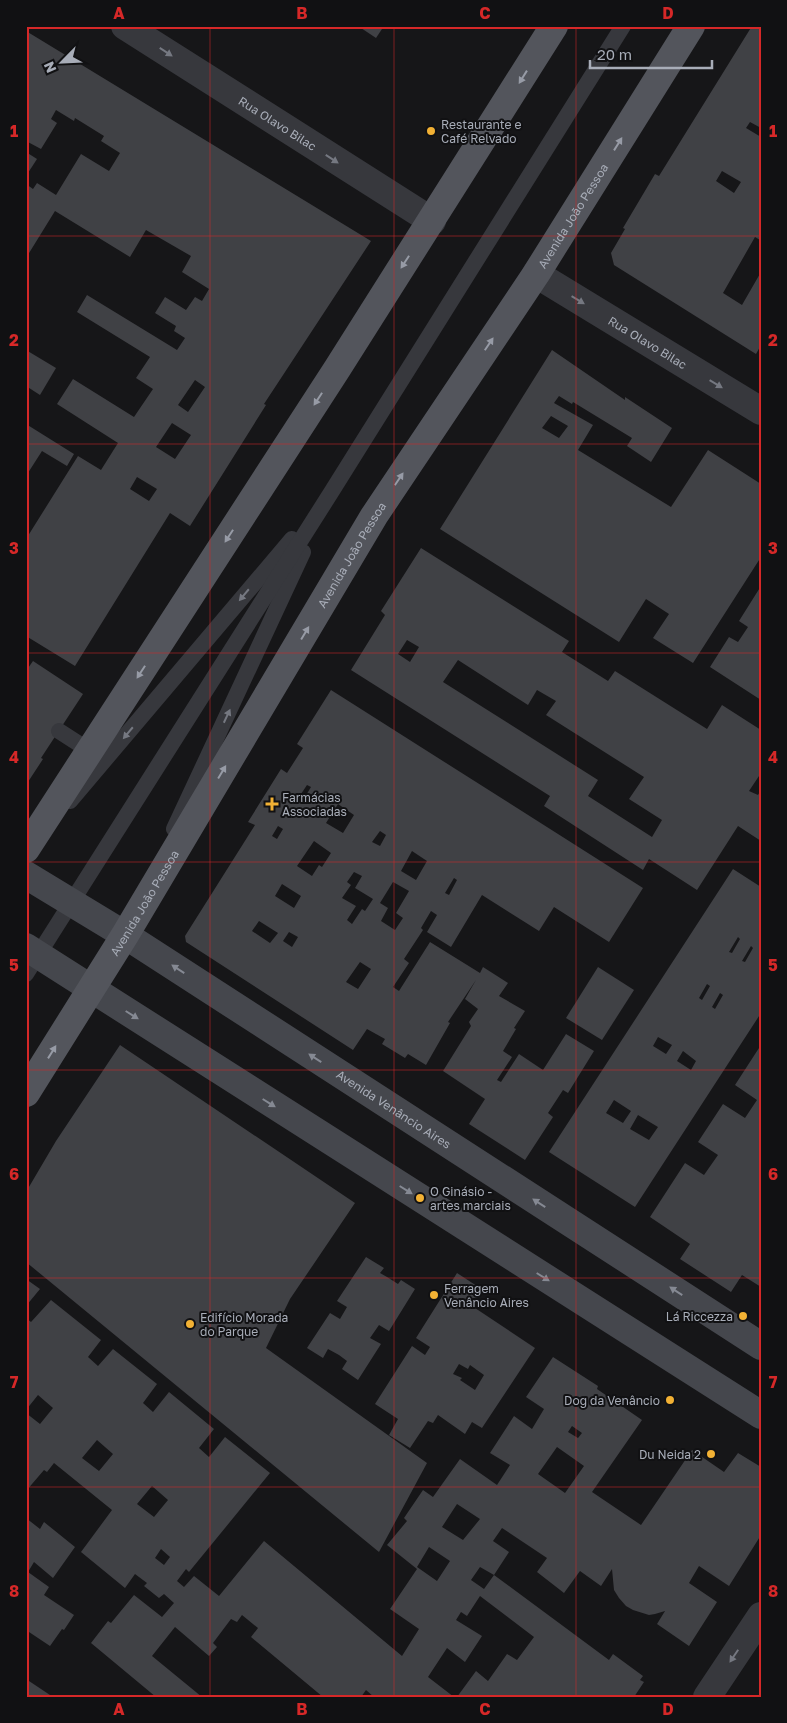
<svg xmlns="http://www.w3.org/2000/svg" width="787" height="1723" font-family="'Golos Text',sans-serif">
	<style>
		.building { fill: #404145; fill-rule: evenodd }
		.lines { fill: none; stroke-linecap: round; stroke-linejoin: round }
		.service { stroke: #37383d; stroke-width: 16 }
		.minor { stroke: #37383d; stroke-width: 28 }
		.tertiary { stroke: #37383d; stroke-width: 28 }
		.secondary { stroke: #45474d; stroke-width: 28 }
		.primary { stroke: #53555c; stroke-width: 28 }
		.oneway { fill: #757881 }
		.oneway2 { fill: #979ba6 }
		.oneway3 { fill: #858993 }
		.grid { fill: none; stroke: #d62828; stroke-width: 1; stroke-opacity: 0.55 }
		.poi-dot { fill: #f2b134; stroke: #111113; stroke-width: 2 }
		.labels { text-anchor: middle; dominant-baseline: central; stroke-width: 4; stroke-linejoin: round; paint-order: stroke }
		.street-label { font-size: 12px; fill: #a8adb8; stroke: #111113 }
		.poi-label { font-size: 12px; fill: #a8adb8; stroke: #111113; text-anchor: start }
		.neatline { fill: none; stroke: #d62828; stroke-width: 2 }
		.grid-label { font-size: 16px; text-anchor: middle; font-weight: bold; fill: #d62828 }
	</style>
	<rect width="100%" height="100%" fill="#161618"/>
	<g class="building">
		<polygon points="358,26 384,26 376,38"/>
		<path d="M752 26H761V128L750 122 746 128 761 137V239L760 240 755 237 723 293 742 305 761 272V345L756 354 614 265 611 253 625 229 623 228 655 174 659 176ZM722 171 741 182 734 193 716 181Z"/>
		<path d="M26 31 371 241 264 404 266 405 190 526 170 513 75 666 26 636V539L78 456 101 470 118 443 57 404 73 379 134 417 153 389 136 378 150 357 77 312 87 295 177 350 185 338 174 331 176 326 155 313 165 297 186 310 195 297 202 301 209 289 182 272 191 256 146 230 130 257 55 211 26 258V184L33 189 37 183 56 195 81 154 109 171 120 153 101 141 104 136 75 118 74 121 56 110 51 119 57 123 41 149 26 141ZM195 380 205 387 188 412 178 405ZM172 423 191 435 175 459 156 447ZM137 477 157 489 149 501 130 489Z"/>
		<polygon points="26,152 37,159 26,176"/>
		<polygon points="26,350 56,368 40,395 26,386"/>
		<path d="M552 350 625 400V397L672 428 651 462 627 446 632 438 573 402 572 404 559 396 554 403 593 425 578 450 671 507 708 450 761 484V557L693 663 653 638 669 614 646 599 619 642 440 529ZM551 416 568 426 559 438 542 428Z"/>
		<polygon points="26,424 74,454 67,466 42,451 26,476"/>
		<path d="M421 548 569 641 562 652 608 681 615 671 707 729 722 705 761 730V773L749 791 758 795 761 790V841L738 826 697 890 649 859 643 870 544 806 550 796 351 670 385 615 381 611ZM407 640 419 647 410 662 398 654ZM458 660 528 705 537 690 556 701 546 715 644 777 629 799 662 820 652 837 588 796 598 780 443 682Z"/>
		<polygon points="761,586 761,700 710,667 729,637 738,642 748,627 739,621"/>
		<polygon points="33,661 83,694 41,758 43,759 26,785 26,671"/>
		<path d="M331 690 643 888 609 942 554 907 539 931 482 895 451 947 427 932 437 915 431 911 421 928 423 930 404 959 409 963 393 987 399 991 430 942 480 973 483 967 508 983 499 996 525 1011 514 1028 516 1029 503 1051 512 1057 497 1080 501 1082 519 1054 543 1070 566 1034 594 1051 568 1093 563 1090 548 1113 553 1117 525 1160 469 1124 485 1099 443 1071 471 1026 469 1022 478 1009 465 999 476 980 448 1022 450 1023 426 1065 408 1054 405 1058 382 1044 385 1039 367 1029 353 1050 186 942 185 936 255 825 248 822 281 769 287 773 303 748 297 744ZM307 785 311 787 305 797 301 794ZM338 804 354 815 343 833 326 823ZM278 826 283 829 277 839 272 836ZM380 831 386 835 380 846 372 842ZM314 841 331 853 322 867 319 865 312 876 297 866ZM412 851 427 861 416 880 401 871ZM354 872 362 876 355 888 373 899 365 911 362 909 352 924 347 920 356 906 342 898 351 885 347 882ZM454 878 457 880 449 895 445 893ZM393 882 409 891 396 913 403 918 395 930 381 921 388 908 380 903ZM282 884 301 896 294 908 275 896ZM259 921 278 933 270 943 252 931ZM289 932 298 937 292 947 283 941ZM360 962 371 969 358 989 346 982Z"/>
		<path d="M733 869 761 887V1013L635 1207 549 1152ZM738 937 740 939 732 953 729 952ZM751 946 753 948 745 962 742 961ZM707 984 710 986 702 1000 699 998ZM720 993 723 995 715 1009 712 1007ZM658 1037 672 1045 666 1054 653 1046ZM683 1051 696 1061 691 1070 677 1061ZM614 1100 631 1111 623 1123 606 1113ZM638 1115 658 1127 649 1140 630 1129Z"/>
		<polygon points="598,967 634,990 602,1040 566,1018"/>
		<polygon points="120,1045 355,1203 290,1299 266,1348 427,1463 379,1552 26,1262 26,1192 56,1141"/>
		<polygon points="759,1048 761,1049 761,1126 759,1129 761,1130 761,1287 742,1275 731,1292 680,1259 690,1244 650,1217 685,1163 704,1175 718,1155 698,1142 723,1104 745,1118 757,1100 735,1085"/>
		<polygon points="366,1257 384,1268 380,1273 387,1277 398,1284 401,1280 415,1289 389,1331 379,1325 370,1338 381,1344 358,1380 342,1369 347,1361 339,1355 328,1349 323,1358 307,1348 330,1313 340,1319 347,1307 337,1301"/>
		<path d="M457 1273 483 1290 472 1306 535 1348 482 1428 472 1422 465 1434 438 1415 433 1423 428 1421 410 1448 389 1435 398 1419 375 1404 412 1346 425 1355 430 1347 416 1338ZM459 1364 468 1369 470 1365 484 1375 475 1390 460 1380 462 1378 453 1374Z"/>
		<polygon points="26,1279 40,1289 26,1306"/>
		<path d="M51 1300 101 1340 88 1357 98 1366 113 1349 157 1384 143 1403 153 1412 169 1392 214 1429 199 1448 209 1457 225 1437 270 1473 189 1572 186 1569 177 1581 184 1587 194 1576 219 1596 264 1541 402 1656 419 1629 390 1609 417 1569 387 1545 407 1521 404 1518 423 1490 433 1497 460 1459 497 1485 510 1465 490 1453 514 1416 532 1429 544 1409 526 1397 553 1357 598 1386 597 1389 642 1420 592 1492 641 1525 692 1450 724 1472 738 1453 761 1467V1535L729 1586 699 1566 689 1583 717 1602 689 1646 657 1624 665 1611 655 1614 649 1615 633 1610 626 1606 619 1598 614 1590 612 1569 601 1586 580 1571 564 1593 537 1572 547 1558 502 1528 493 1541 509 1552 494 1575 609 1660 613 1654 643 1676 640 1680 644 1682 634 1697H457L476 1671 488 1681 507 1654 517 1660 534 1637 480 1596 467 1616 461 1612 456 1620 482 1636 465 1662 447 1648 428 1677 454 1697H374L366 1690 361 1697H323L251 1637 258 1628 242 1615 237 1622 231 1619 213 1643 217 1647 209 1656 175 1627 152 1656 202 1697H156L91 1643 108 1621 111 1623 134 1595 162 1617 174 1603 164 1594 159 1598 144 1586 147 1583 135 1574 125 1588 81 1552 112 1510 54 1463 47 1472 44 1470 26 1491V1413L40 1424 53 1408 38 1395 26 1410V1318L31 1322ZM572 1426 582 1433 578 1438 568 1432ZM97 1440 113 1454 99 1471 82 1458ZM557 1447 584 1466 565 1493 538 1474ZM152 1486 168 1500 154 1517 137 1504ZM457 1504 480 1519 463 1540 442 1527ZM429 1547 450 1561 437 1581 417 1567ZM161 1549 170 1557 164 1565 155 1558ZM480 1567 494 1575 484 1589 471 1580Z"/>
		<polygon points="26,1518 40,1529 44,1522 75,1547 53,1578 34,1562 28,1572 49,1587 44,1595 74,1615 64,1630 62,1629 50,1646 26,1630"/>
		<polygon points="26,1679 53,1697 26,1697"/>
	</g>
	<g class="lines">
		<g class="service">
			<polyline points="59,731 90,751"/>
			<polyline points="70,801 292,539"/>
			<polyline points="174,829 303,552"/>
			<polyline points="26,974 332,491 623,26"/>
		</g>
		<g class="minor">
			<path id="s1" d="M125 26 432 221"/>
			<path id="s2" d="M536 274 761 411"/>
		</g>
		<polyline class="tertiary" points="707,1697 761,1616"/>
		<g class="secondary">
			<path id="s3" d="M26 875 125 935 761 1346"/>
			<polyline points="26,947 761,1415"/>
		</g>
		<g class="primary">
			<polyline points="26,849 337,369 554,26"/>
			<path id="s4" d="M26 1093 125 935 374 516 536 274 691 26"/>
		</g>
	</g>
	<defs><path id="oneway-solid" d="M-6-.8H1V-3.2L6.5 0L1 3.2V.8H-6Z" transform="scale(1.25)"/></defs>
	<g class="oneway">
		<use href="#oneway-solid" transform="translate(166 52) rotate(33)"/>
		<use href="#oneway-solid" transform="translate(332 159) rotate(33)"/>
		<use href="#oneway-solid" transform="translate(578 300) rotate(31)"/>
		<use href="#oneway-solid" transform="translate(716 384) rotate(31)"/>
		<use href="#oneway-solid" transform="translate(244 595) rotate(130)"/>
		<use href="#oneway-solid" transform="translate(227 716) rotate(-65)"/>
		<use href="#oneway-solid" transform="translate(128 733) rotate(130)"/>
		<use href="#oneway-solid" transform="translate(734 1656) rotate(124)"/>
	</g>
	<g class="oneway2">
		<use href="#oneway-solid" transform="translate(523 77) rotate(122)"/>
		<use href="#oneway-solid" transform="translate(618 144) rotate(-58)"/>
		<use href="#oneway-solid" transform="translate(405 262) rotate(123)"/>
		<use href="#oneway-solid" transform="translate(489 344) rotate(-56)"/>
		<use href="#oneway-solid" transform="translate(318 399) rotate(123)"/>
		<use href="#oneway-solid" transform="translate(399 479) rotate(-56)"/>
		<use href="#oneway-solid" transform="translate(229 536) rotate(123)"/>
		<use href="#oneway-solid" transform="translate(305 633) rotate(-59)"/>
		<use href="#oneway-solid" transform="translate(141 672) rotate(123)"/>
		<use href="#oneway-solid" transform="translate(222 772) rotate(-59)"/>
		<use href="#oneway-solid" transform="translate(52 1052) rotate(-58)"/>
	</g>
	<g class="oneway3">
		<use href="#oneway-solid" transform="translate(178 969) rotate(-147)"/>
		<use href="#oneway-solid" transform="translate(132 1015) rotate(32)"/>
		<use href="#oneway-solid" transform="translate(315 1058) rotate(-147)"/>
		<use href="#oneway-solid" transform="translate(269 1103) rotate(32)"/>
		<use href="#oneway-solid" transform="translate(406 1190) rotate(32)"/>
		<use href="#oneway-solid" transform="translate(539 1203) rotate(-147)"/>
		<use href="#oneway-solid" transform="translate(543 1277) rotate(32)"/>
		<use href="#oneway-solid" transform="translate(676 1291) rotate(-147)"/>
	</g>
	<path class="grid" d="M210 26V1697M394 26V1697M576 26V1697M26 236H761M26 444H761M26 653H761M26 862H761M26 1070H761M26 1278H761M26 1487H761"/>
	<g class="poi-dot">
		<circle cx="431" cy="131" r="5"/>
		<path d="M269.5 796.5h5v5h5v5h-5v5h-5v-5h-5v-5h5z"/>
		<circle cx="420" cy="1198" r="5"/>
		<circle cx="434" cy="1295" r="5"/>
		<circle cx="743" cy="1316" r="5"/>
		<circle cx="190" cy="1324" r="5"/>
		<circle cx="670" cy="1400" r="5"/>
		<circle cx="711" cy="1454" r="5"/>
	</g>
	<g class="labels">
		<g class="street-label">
			<text stroke="none"><textPath href="#s1" startOffset="181">Rua Olavo Bilac</textPath></text>
			<text stroke="none"><textPath href="#s4" startOffset="1034">Avenida João Pessoa</textPath></text>
			<text stroke="none"><textPath href="#s2" startOffset="131">Rua Olavo Bilac</textPath></text>
			<text stroke="none"><textPath href="#s4" startOffset="629">Avenida João Pessoa</textPath></text>
			<text stroke="none"><textPath href="#s4" startOffset="224">Avenida João Pessoa</textPath></text>
			<text stroke="none"><textPath href="#s3" startOffset="436">Avenida Venâncio Aires</textPath></text>
		</g>
		<g class="poi-label">
			<text x="441" y="124">Restaurante e<tspan x="441" dy="14">Café Relvado</tspan></text>
			<text x="282" y="797">Farmácias<tspan x="282" dy="14">Associadas</tspan></text>
			<text x="430" y="1191">O Ginásio -<tspan x="430" dy="14">artes marciais</tspan></text>
			<text x="444" y="1288">Ferragem<tspan x="444" dy="14">Venâncio Aires</tspan></text>
			<text x="733" y="1316" text-anchor="end">Lá Riccezza</text>
			<text x="200" y="1317">Edifício Morada<tspan x="200" dy="14">do Parque</tspan></text>
			<text x="660" y="1400" text-anchor="end">Dog da Venâncio</text>
			<text x="701" y="1454" text-anchor="end">Du Neida 2</text>
		</g>
	</g>
	<rect width="787" height="1723" fill="none" stroke="#111113" stroke-width="55"/>
	<g transform="translate(62 62) rotate(246)" stroke="#111113" stroke-width="4" paint-order="stroke">
	<path d="M0-4L9 19L0 12L-9 19Z" fill="#a8adb8"/>
	<text y="-8" font-size="14" font-weight="bold" text-anchor="middle" fill="#a8adb8">N</text>
	</g>
	<path d="M590 60v8h122v-8" fill="none" stroke="#a8adb8" stroke-width="2.5"/>
	<text x="597" y="60" font-size="15" fill="#a8adb8" stroke="#111113" stroke-width="4" paint-order="stroke">20 m</text>
	<rect x="28" y="28" width="732" height="1668" class="neatline"/>
	<g class="grid-label">
		<text x="119" y="19">A</text>
		<text x="302" y="19">B</text>
		<text x="485" y="19">C</text>
		<text x="668" y="19">D</text>
		<text x="14" y="137">1</text>
		<text x="773" y="137">1</text>
		<text x="14" y="346">2</text>
		<text x="773" y="346">2</text>
		<text x="14" y="554">3</text>
		<text x="773" y="554">3</text>
		<text x="14" y="763">4</text>
		<text x="773" y="763">4</text>
		<text x="14" y="971">5</text>
		<text x="773" y="971">5</text>
		<text x="14" y="1180">6</text>
		<text x="773" y="1180">6</text>
		<text x="14" y="1388">7</text>
		<text x="773" y="1388">7</text>
		<text x="14" y="1597">8</text>
		<text x="773" y="1597">8</text>
		<text x="119" y="1715">A</text>
		<text x="302" y="1715">B</text>
		<text x="485" y="1715">C</text>
		<text x="668" y="1715">D</text>
	</g>
</svg>
